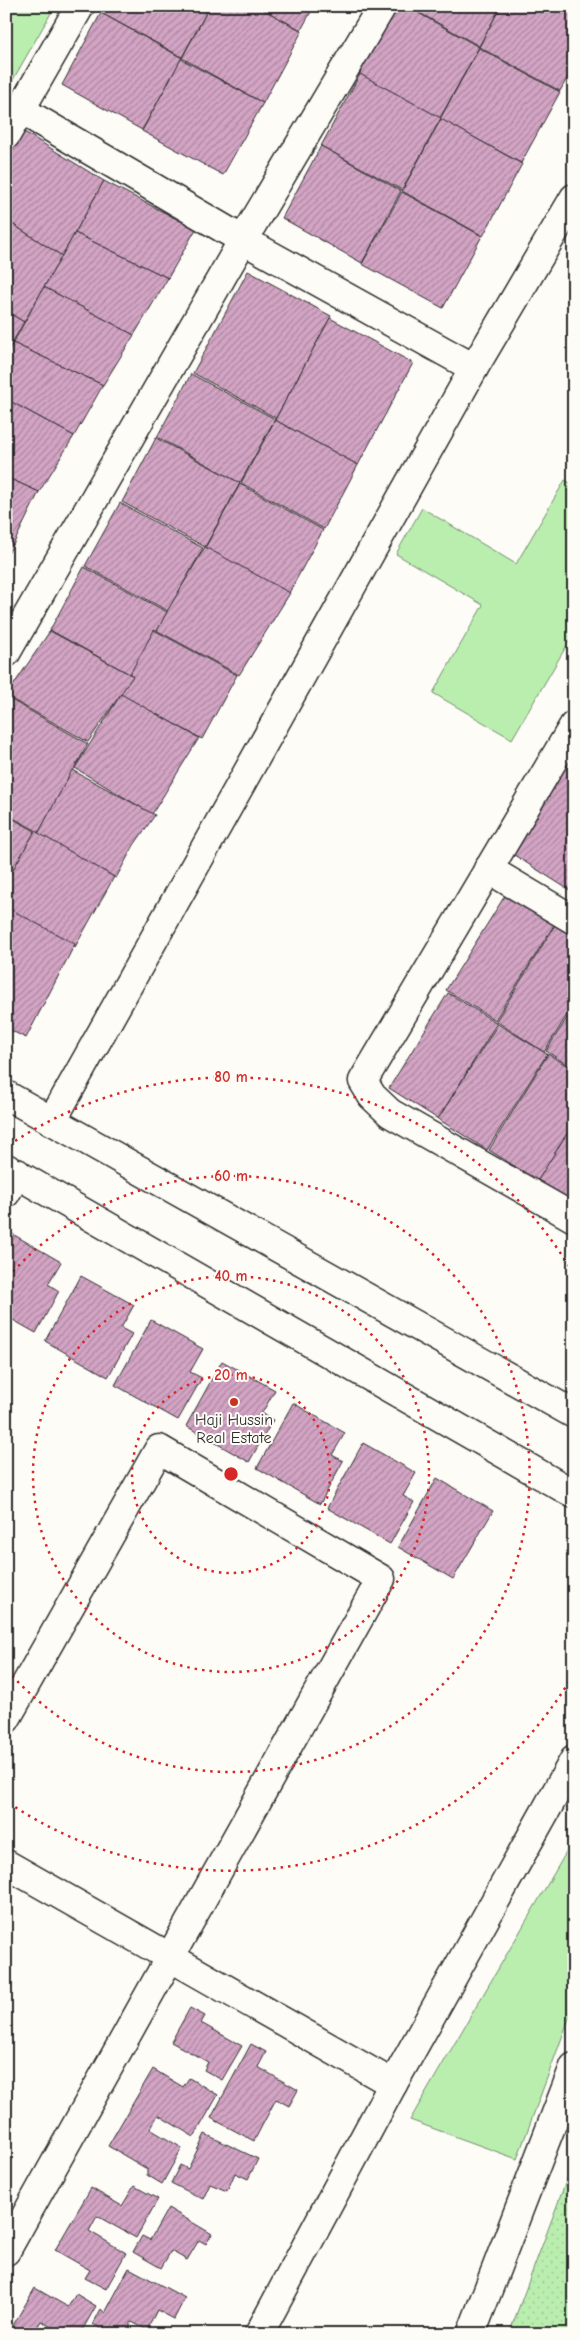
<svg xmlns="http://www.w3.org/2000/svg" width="580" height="2340" font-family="'Comic Neue',sans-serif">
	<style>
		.green { fill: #baeeaf; stroke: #728c6d }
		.park { fill: url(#park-dots); stroke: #728c6d }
		.building { fill: url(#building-hatch); stroke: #2b2b2b }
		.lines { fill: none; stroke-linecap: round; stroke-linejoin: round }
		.street-casing { stroke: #2b2b2b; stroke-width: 31 }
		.secondary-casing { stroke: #2b2b2b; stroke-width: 31 }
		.street { stroke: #fdfcf7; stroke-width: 28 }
		.secondary { stroke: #fdfcf7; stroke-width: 28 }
		.ring { fill: none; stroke: #d62828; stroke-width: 2.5; stroke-dasharray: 2.5 5 }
		.poi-dot { fill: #c8321e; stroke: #fdfcf7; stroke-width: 2 }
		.labels { text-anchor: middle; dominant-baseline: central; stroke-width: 4; stroke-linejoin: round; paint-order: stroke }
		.poi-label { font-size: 16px; fill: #2b2b2b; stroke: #fdfcf7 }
		.centre { fill: #d62828; stroke: #fdfcf7; stroke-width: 2.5 }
		.ring-label { font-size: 15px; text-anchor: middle; font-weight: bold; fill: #d62828; stroke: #fdfcf7; stroke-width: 4; stroke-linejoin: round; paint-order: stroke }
	</style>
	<defs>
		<pattern id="park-dots" width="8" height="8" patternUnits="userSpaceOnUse" patternTransform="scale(1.25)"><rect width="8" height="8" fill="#baeeaf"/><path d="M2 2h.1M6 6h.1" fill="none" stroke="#a0cc97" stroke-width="1.8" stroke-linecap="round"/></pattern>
		<pattern id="building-hatch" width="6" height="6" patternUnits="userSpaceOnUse" patternTransform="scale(1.25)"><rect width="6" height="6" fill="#d3a4c4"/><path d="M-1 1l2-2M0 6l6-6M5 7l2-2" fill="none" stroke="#ab869f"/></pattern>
	</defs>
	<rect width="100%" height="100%" fill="#fdfcf7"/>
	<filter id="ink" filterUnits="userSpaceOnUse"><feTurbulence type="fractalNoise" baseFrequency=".02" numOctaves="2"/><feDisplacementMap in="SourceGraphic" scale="10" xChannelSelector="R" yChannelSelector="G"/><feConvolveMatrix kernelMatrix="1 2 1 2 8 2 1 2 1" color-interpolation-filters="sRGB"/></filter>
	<g filter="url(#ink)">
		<g class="green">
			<polygon points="6,6 55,6 6,92"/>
			<polygon points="565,480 574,485 574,633 512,739 433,693 483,605 396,554 422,508 516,564"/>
			<polygon points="574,1839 574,2005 517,2159 410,2120"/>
		</g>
		<polygon class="park" points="574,2160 574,2334 509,2334"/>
		<g class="building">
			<polygon points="105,6 210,6 182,57 101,13"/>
			<polygon points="210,6 257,6 302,31 263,103 182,58"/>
			<polygon points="257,6 314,6 301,30"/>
			<polygon points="396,6 406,6 479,47 440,118 359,74"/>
			<polygon points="407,6 501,6 479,46"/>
			<polygon points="501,6 574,6 574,66 560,91 479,47"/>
			<polygon points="101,13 182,58 142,130 62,85"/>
			<polygon points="479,48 560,92 521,163 440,119"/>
			<polygon points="181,59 263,103 223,175 142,131"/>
			<polygon points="360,74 441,118 402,190 321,146"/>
			<polygon points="441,119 522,164 483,236 402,191"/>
			<polygon points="21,130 104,181 62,256 6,220 6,157"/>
			<polygon points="321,146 401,191 362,263 282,218"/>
			<polygon points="104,181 196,229 168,278 75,233"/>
			<polygon points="402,192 482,236 443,308 362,264"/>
			<polygon points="6,220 62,256 24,322 6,311"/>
			<polygon points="75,233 168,278 134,335 44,287"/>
			<polygon points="248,271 331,316 276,418 193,373"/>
			<polygon points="44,287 134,335 103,385 13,343"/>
			<polygon points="6,311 24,322 6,354"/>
			<polygon points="330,318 413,363 358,465 275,420"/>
			<polygon points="13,343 103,385 74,436 6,399 6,354"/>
			<polygon points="191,374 275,419 240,483 157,437"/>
			<polygon points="6,399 74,436 39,492 6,477"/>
			<polygon points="275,420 358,465 324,529 241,483"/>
			<polygon points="156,438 240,483 205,547 122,502"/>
			<polygon points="6,477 39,492 13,545 6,542"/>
			<polygon points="240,484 323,530 289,593 205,548"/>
			<polygon points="120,503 203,548 168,611 85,566"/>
			<polygon points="6,542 13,545 6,557"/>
			<polygon points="205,547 290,593 239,675 156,630"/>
			<polygon points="84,567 167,612 133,676 50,630"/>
			<polygon points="154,630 237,675 202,739 119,694"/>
			<polygon points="50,631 133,676 88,742 6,696"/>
			<polygon points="121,694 199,738 152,814 75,768"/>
			<polygon points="6,697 88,744 39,832 6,814"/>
			<polygon points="568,762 574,765 574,893 511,853"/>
			<polygon points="72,770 155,815 134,845 116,878 38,834"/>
			<polygon points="6,815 35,831 6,882"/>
			<polygon points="35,831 114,877 75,947 6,908 6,882"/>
			<polygon points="506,894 554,925 495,1020 446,990"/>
			<polygon points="6,907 75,944 26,1038 6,1028"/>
			<polygon points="555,925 574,937 574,1004 544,1052 496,1021"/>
			<polygon points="448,993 497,1023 438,1119 389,1088"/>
			<polygon points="574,1007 574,1069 546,1051"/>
			<polygon points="498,1024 547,1054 487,1150 438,1119"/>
			<polygon points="548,1054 574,1070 574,1123 538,1181 489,1150"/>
			<polygon points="574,1122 574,1203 538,1180"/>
			<polygon points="9,1232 61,1262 48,1284 59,1291 36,1333 6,1316 6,1237"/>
			<polygon points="81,1276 134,1305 121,1328 132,1334 108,1377 45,1341"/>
			<polygon points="151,1320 203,1349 190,1372 202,1378 178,1420 115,1385"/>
			<polygon points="222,1361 275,1390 262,1413 273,1420 249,1462 186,1426"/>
			<polygon points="293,1403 345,1433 332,1455 343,1461 320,1504 257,1468"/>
			<polygon points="363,1443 416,1473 403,1496 414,1502 390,1544 327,1508"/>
			<polygon points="437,1478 493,1511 453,1579 398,1547"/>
			<polygon points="190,2008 205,2016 201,2023 242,2046 222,2080 204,2070 208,2062 171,2042"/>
			<polygon points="251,2044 266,2052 258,2067 298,2090 289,2106 276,2099 254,2141 211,2118"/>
			<polygon points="153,2069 183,2087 189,2078 218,2095 194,2137 158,2115 150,2129 182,2148 162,2184 147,2175 147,2169 108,2146"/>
			<polygon points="205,2134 258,2159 248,2179 235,2173 227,2191 210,2184 203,2199 171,2183 180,2165 188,2169"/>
			<polygon points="134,2186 158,2199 136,2238 97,2216 89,2231 126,2253 106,2289 85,2278 90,2270 55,2250 91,2188 122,2206"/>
			<polygon points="168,2208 212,2234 206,2244 199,2240 187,2260 171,2251 161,2268 133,2252 142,2236 150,2240"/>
			<polygon points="129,2268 185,2298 174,2319 157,2310 147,2330 132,2322 126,2334 110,2334 93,2324 101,2309 105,2313"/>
			<polygon points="35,2288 68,2307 76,2294 96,2306 80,2334 63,2334 41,2321 33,2334 8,2334"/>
		</g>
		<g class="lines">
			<g class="street-casing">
				<g id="street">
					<polyline points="21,110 243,240 474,368"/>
					<polyline points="6,135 80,6"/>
					<polyline points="6,653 243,240 382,6"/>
					<polyline points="574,725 363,1081 372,1096 390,1113 574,1218"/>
					<polyline points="488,869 574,920"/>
					<polyline points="52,1121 474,368 574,198"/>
					<polyline points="6,1193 17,1173"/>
					<polyline points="6,1719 159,1449 381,1579 6,2251"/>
					<polyline points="6,1864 393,2084"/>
					<polyline points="259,2334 393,2084 574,1760"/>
					<polyline points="471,2334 574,2067"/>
				</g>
			</g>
			<g class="secondary-casing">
				<g id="secondary">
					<polyline points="6,1095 574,1414"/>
					<polyline points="6,1168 574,1494"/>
				</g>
			</g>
			<use href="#street" class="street"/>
			<use href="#secondary" class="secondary"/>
		</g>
	</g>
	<g class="ring">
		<circle cx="231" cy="1474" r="99"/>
		<circle cx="231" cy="1474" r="198"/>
		<path d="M8 1277A298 298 0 1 1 8 1671"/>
		<path d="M573 1675A397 397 0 0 1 9 1803M9 1145A397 397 0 0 1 573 1273"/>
	</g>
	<circle class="poi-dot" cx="234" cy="1402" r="5"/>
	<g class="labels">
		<g class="poi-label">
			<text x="234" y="1420">Haji Hussin<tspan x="234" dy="18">Real Estate</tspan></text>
		</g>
	</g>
	<circle cx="231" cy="1474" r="8" class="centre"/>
	<g class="ring-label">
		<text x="231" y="1082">80 m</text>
		<text x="231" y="1181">60 m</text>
		<text x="231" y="1281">40 m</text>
		<text x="231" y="1380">20 m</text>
	</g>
	<rect width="580" height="2340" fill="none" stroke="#fdfcf7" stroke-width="25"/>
	<rect x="12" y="12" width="555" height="2315" fill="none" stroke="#2b2b2b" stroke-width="2" filter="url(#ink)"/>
</svg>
